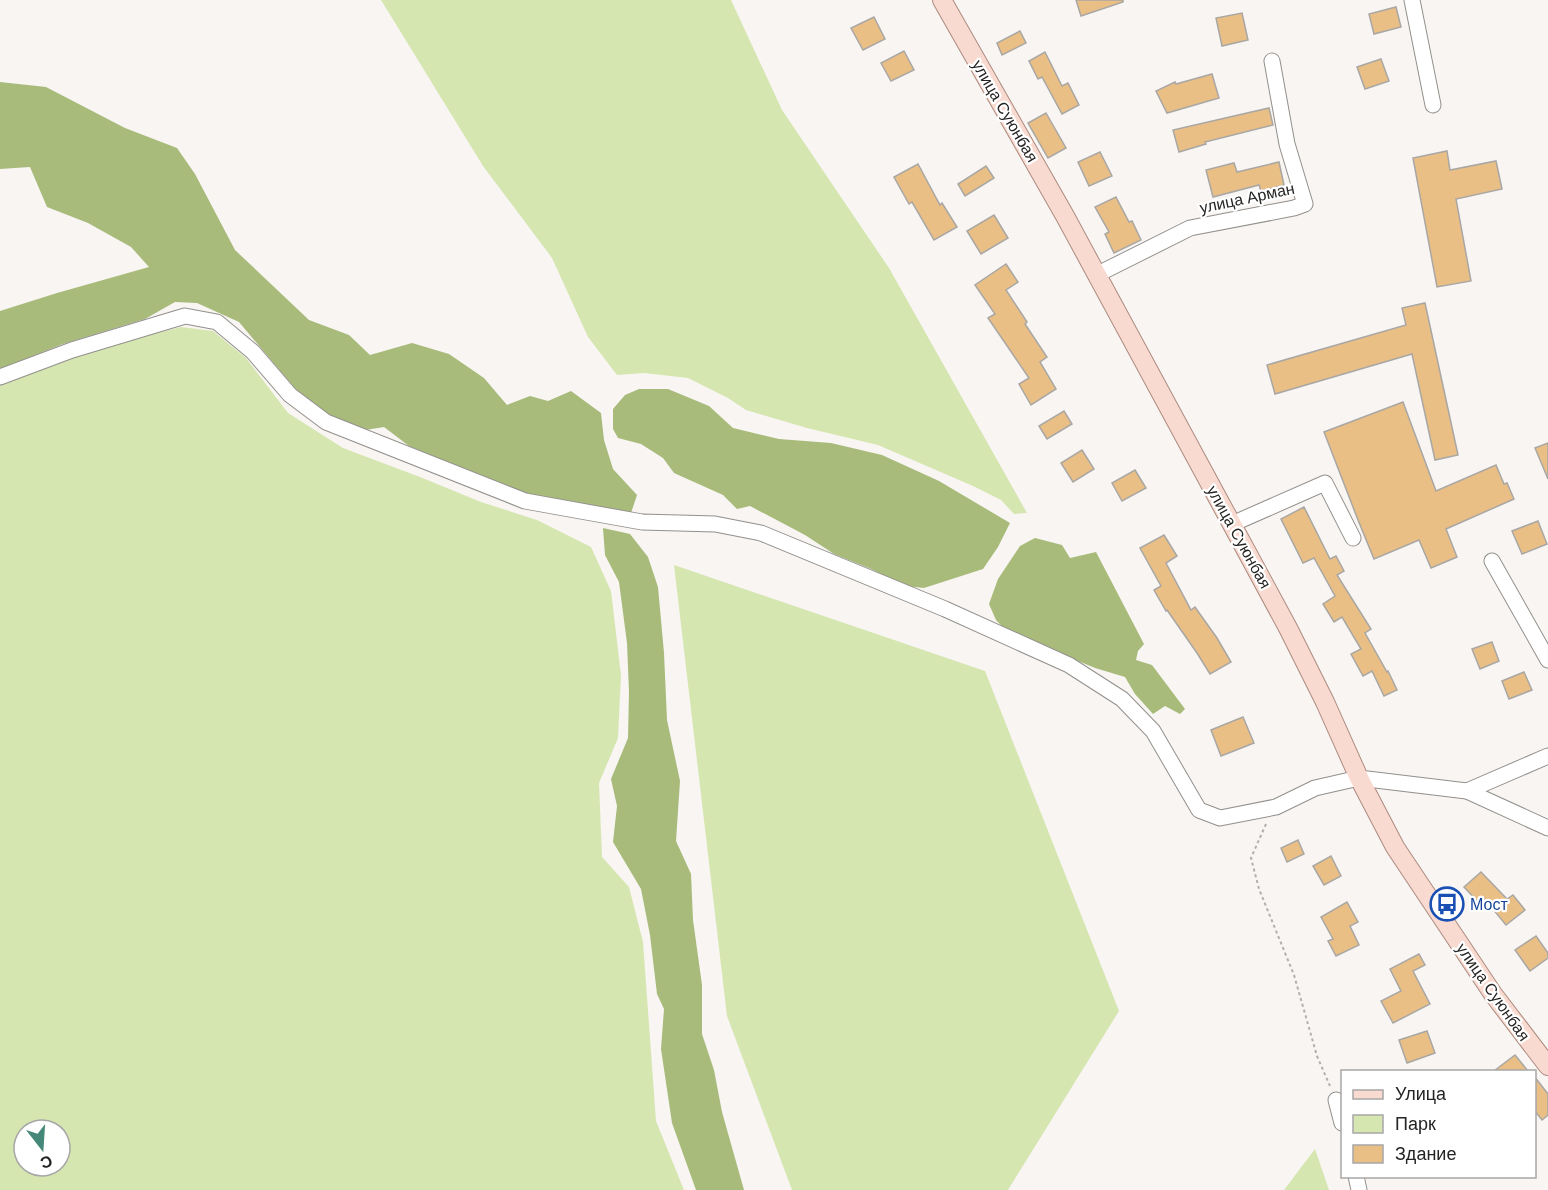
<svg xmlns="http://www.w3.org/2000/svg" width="1548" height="1190" font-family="'DM Sans',sans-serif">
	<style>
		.green { fill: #d6e6b1; fill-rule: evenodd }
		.forest { fill: #a8bb7b }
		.building { fill: #eabf86; stroke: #a9a7a4; stroke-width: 1.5 }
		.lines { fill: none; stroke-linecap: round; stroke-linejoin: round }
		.minor-casing { stroke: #92908d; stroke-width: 17 }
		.major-casing { stroke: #ac8a7f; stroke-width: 20 }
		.path { stroke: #b2afad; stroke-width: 2; stroke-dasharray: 3 3; stroke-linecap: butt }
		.minor { stroke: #fff; stroke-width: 15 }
		.major { stroke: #f9dad0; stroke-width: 18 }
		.labels { text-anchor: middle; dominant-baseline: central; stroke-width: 4.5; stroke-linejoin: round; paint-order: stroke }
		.street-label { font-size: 16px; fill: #252423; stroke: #fff }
		.transit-label { font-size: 16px; fill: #164399; stroke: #fff; text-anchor: start }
	</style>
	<rect width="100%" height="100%" fill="#f8f5f2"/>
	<g class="green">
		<polygon points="381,0 731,0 782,110 889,268 1027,513 1014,514 1001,500 973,486 878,445 807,428 746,410 728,398 688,378 644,373 617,375 588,337 552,258 483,166"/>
		<path d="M181 327 213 331 246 358 288 413 343 448 420 477 481 502 537 520 591 547 611 591 621 675 618 738 599 783 602 857 629 887 643 942 656 1121 684 1190H0V385L96 348ZM24 1130H60V1166H24Z"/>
		<polygon points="674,565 985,671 1119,1011 1008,1190 792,1190 727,1016"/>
		<polygon points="1315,1149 1329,1190 1284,1190"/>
	</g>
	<g class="forest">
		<polygon points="0,82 46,87 125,128 177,148 195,174 235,250 309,320 349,335 370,355 412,343 449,354 484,378 507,405 530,396 548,401 571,391 601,413 604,440 613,469 637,495 630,516 502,491 444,461 409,446 384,427 353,432 303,398 239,322 197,303 175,302 145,319 63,344 0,369 0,311 57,293 149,267 131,247 88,223 47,207 30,167 0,169"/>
		<polygon points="639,389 668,389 709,406 733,428 779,439 831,443 882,455 939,481 1010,523 998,547 983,569 924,588 905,586 871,569 834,554 805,535 750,506 737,509 723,495 674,473 663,458 641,444 618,438 613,429 613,409 625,395"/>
		<polygon points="603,528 630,534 648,557 658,587 664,653 667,720 680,781 676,841 691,874 693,920 702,985 702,1034 714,1070 722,1112 744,1190 696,1190 672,1123 661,1049 664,1009 657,994 650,935 641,889 613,842 617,806 611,779 628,738 629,692 627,643 619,582 605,555"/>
		<polygon points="1035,538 1062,545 1070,558 1096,552 1144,644 1138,651 1136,660 1152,665 1185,709 1180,714 1165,706 1153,714 1135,694 1125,677 1095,668 1066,656 1016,641 996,620 989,604 998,579 1020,546"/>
	</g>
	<g class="building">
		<polygon points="1076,0 1123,0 1123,2 1081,16"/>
		<polygon points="1396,7 1401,27 1374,34 1369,14"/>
		<polygon points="1242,13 1248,40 1222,46 1216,18"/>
		<polygon points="874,17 885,39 863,50 851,28"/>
		<polygon points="1020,31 1026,43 1002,55 997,43"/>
		<polygon points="904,51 914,70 891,81 881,63"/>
		<polygon points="1045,52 1062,86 1068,83 1079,105 1062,114 1042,77 1038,79 1029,61"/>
		<polygon points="1381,59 1389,81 1365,89 1357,67"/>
		<polygon points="1212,74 1219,98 1167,113 1156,91 1175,82 1176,84"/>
		<polygon points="1269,108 1273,125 1205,142 1206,144 1179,152 1173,130"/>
		<polygon points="1046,113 1066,148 1048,158 1028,123"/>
		<polygon points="1447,151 1450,170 1496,161 1502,189 1456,199 1471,281 1437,287 1413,158"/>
		<polygon points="1100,152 1112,176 1089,186 1078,162"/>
		<polygon points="1279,162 1284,185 1261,191 1259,185 1213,197 1206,170 1234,163 1237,172"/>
		<polygon points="918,164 940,205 942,203 957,227 934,240 912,202 909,204 894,177"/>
		<polygon points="986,166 994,178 965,196 958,184"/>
		<polygon points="1116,197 1129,222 1132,221 1141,240 1114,253 1105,234 1109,232 1095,207"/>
		<polygon points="994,215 1008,238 981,254 967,231"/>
		<polygon points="1006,264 1018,282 1006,290 1027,322 1025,324 1047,357 1040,362 1056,389 1031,405 1019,384 1029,378 988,318 995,314 975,285"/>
		<polygon points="1425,303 1458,455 1435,460 1412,354 1275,394 1267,365 1406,325 1402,308"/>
		<polygon points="1403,402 1436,491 1496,465 1504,484 1507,483 1514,499 1446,529 1457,557 1431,568 1419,540 1374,559 1358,520 1324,432"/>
		<polygon points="1064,411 1072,424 1047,439 1039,426"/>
		<polygon points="1548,443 1548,479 1535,448"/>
		<polygon points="1082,450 1094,469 1073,482 1061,463"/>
		<polygon points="1135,470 1146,488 1122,501 1112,483"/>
		<polygon points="1304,507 1330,559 1336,556 1344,571 1337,575 1371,629 1365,633 1387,672 1388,671 1397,690 1384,696 1372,671 1363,676 1351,654 1361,649 1342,617 1334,622 1323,604 1335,596 1314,558 1303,563 1281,519"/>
		<polygon points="1538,521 1547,544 1522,554 1512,531"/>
		<polygon points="1164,535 1177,556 1166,563 1191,610 1195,607 1217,638 1231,662 1210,674 1197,653 1167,610 1166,611 1154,590 1161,586 1140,548"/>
		<polygon points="1492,642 1499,661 1480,669 1472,649"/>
		<polygon points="1524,672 1532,690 1509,699 1502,681"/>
		<polygon points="1243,717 1254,743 1221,756 1211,730"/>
		<polygon points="1298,840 1304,854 1287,862 1281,848"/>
		<polygon points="1331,856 1341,876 1324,885 1313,866"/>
		<polygon points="1481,872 1507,899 1513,895 1525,910 1506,925 1483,897 1478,902 1464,887"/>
		<polygon points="1347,902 1358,922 1350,926 1359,945 1336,956 1328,941 1333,939 1321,917"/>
		<polygon points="1536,936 1548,953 1548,958 1530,971 1515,950"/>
		<polygon points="1419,954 1425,965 1413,971 1430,1004 1393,1023 1381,1001 1401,991 1390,969"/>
		<polygon points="1427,1031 1435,1053 1407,1063 1399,1040"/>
		<polygon points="1515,1055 1528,1071 1494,1071"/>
		<polygon points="1534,1076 1548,1094 1548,1115 1542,1120 1534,1110"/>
	</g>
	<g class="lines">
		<g class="minor-casing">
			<g id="minor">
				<polyline points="1412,0 1433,105"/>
				<polyline points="1096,275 1190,228 1294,208 1305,204 1287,144 1272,61"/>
				<polyline points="0,377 72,350 185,316 217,322 253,352 290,395 326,422 525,501 642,522 715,524 761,533 945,609 1069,665 1122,699 1153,731 1199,810 1220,818 1276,807 1315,788 1359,778 1467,791 1548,828"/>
				<polyline points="1232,524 1325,483 1353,538"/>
				<polyline points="1492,561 1548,660"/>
				<polyline points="1467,791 1548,756"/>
				<polyline points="1336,1100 1342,1123"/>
				<polyline points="1356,1176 1359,1190"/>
			</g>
		</g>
		<g class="major-casing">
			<polyline id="major" points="942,0 1065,216 1288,628 1325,702 1359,778 1395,847 1493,994 1548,1066"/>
		</g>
		<polyline class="path" points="1266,824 1251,858 1259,889 1294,975 1317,1056 1330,1086"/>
		<use href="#minor" class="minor"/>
		<use href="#major" class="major"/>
	</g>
	<defs>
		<g id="bus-ring" transform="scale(1.725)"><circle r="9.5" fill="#fff" stroke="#1a4fb4" stroke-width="1.5"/><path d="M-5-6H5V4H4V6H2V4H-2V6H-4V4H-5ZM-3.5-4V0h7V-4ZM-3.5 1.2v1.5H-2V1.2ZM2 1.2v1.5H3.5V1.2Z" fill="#1a4fb4"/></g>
	</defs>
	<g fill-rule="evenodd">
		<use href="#bus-ring" x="1447" y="904"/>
	</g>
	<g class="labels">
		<g class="street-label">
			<text transform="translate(1005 111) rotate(60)">улица Суюнбая</text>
			<text transform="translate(1247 198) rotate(-12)">улица Арман</text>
			<text transform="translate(1239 537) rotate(61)">улица Суюнбая</text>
			<text transform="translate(1493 992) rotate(55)">улица Суюнбая</text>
		</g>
		<g class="transit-label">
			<text x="1470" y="904">Мост</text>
		</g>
	</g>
	<rect x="1341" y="1070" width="195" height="108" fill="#ffffff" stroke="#a8a7a7" stroke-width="1.5"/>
	<rect x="1353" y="1090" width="30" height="9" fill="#f9dad0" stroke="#a8a7a7" stroke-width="1.5"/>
	<text x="1395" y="1100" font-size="18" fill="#252423">Улица</text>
	<rect x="1353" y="1115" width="30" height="18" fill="#d6e6b1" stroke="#a8a7a7" stroke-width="1.5"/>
	<text x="1395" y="1130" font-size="18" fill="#252423">Парк</text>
	<rect x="1353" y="1145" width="30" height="18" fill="#eabf86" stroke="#a8a7a7" stroke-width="1.5"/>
	<text x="1395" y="1160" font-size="18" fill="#252423">Здание</text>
	<g transform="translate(42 1148) rotate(163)"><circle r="28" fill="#ffffff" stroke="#a8a7a7" stroke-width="1.5"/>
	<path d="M0-4.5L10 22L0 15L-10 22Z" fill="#458879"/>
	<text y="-9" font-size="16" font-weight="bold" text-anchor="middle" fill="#252423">С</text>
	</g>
</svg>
